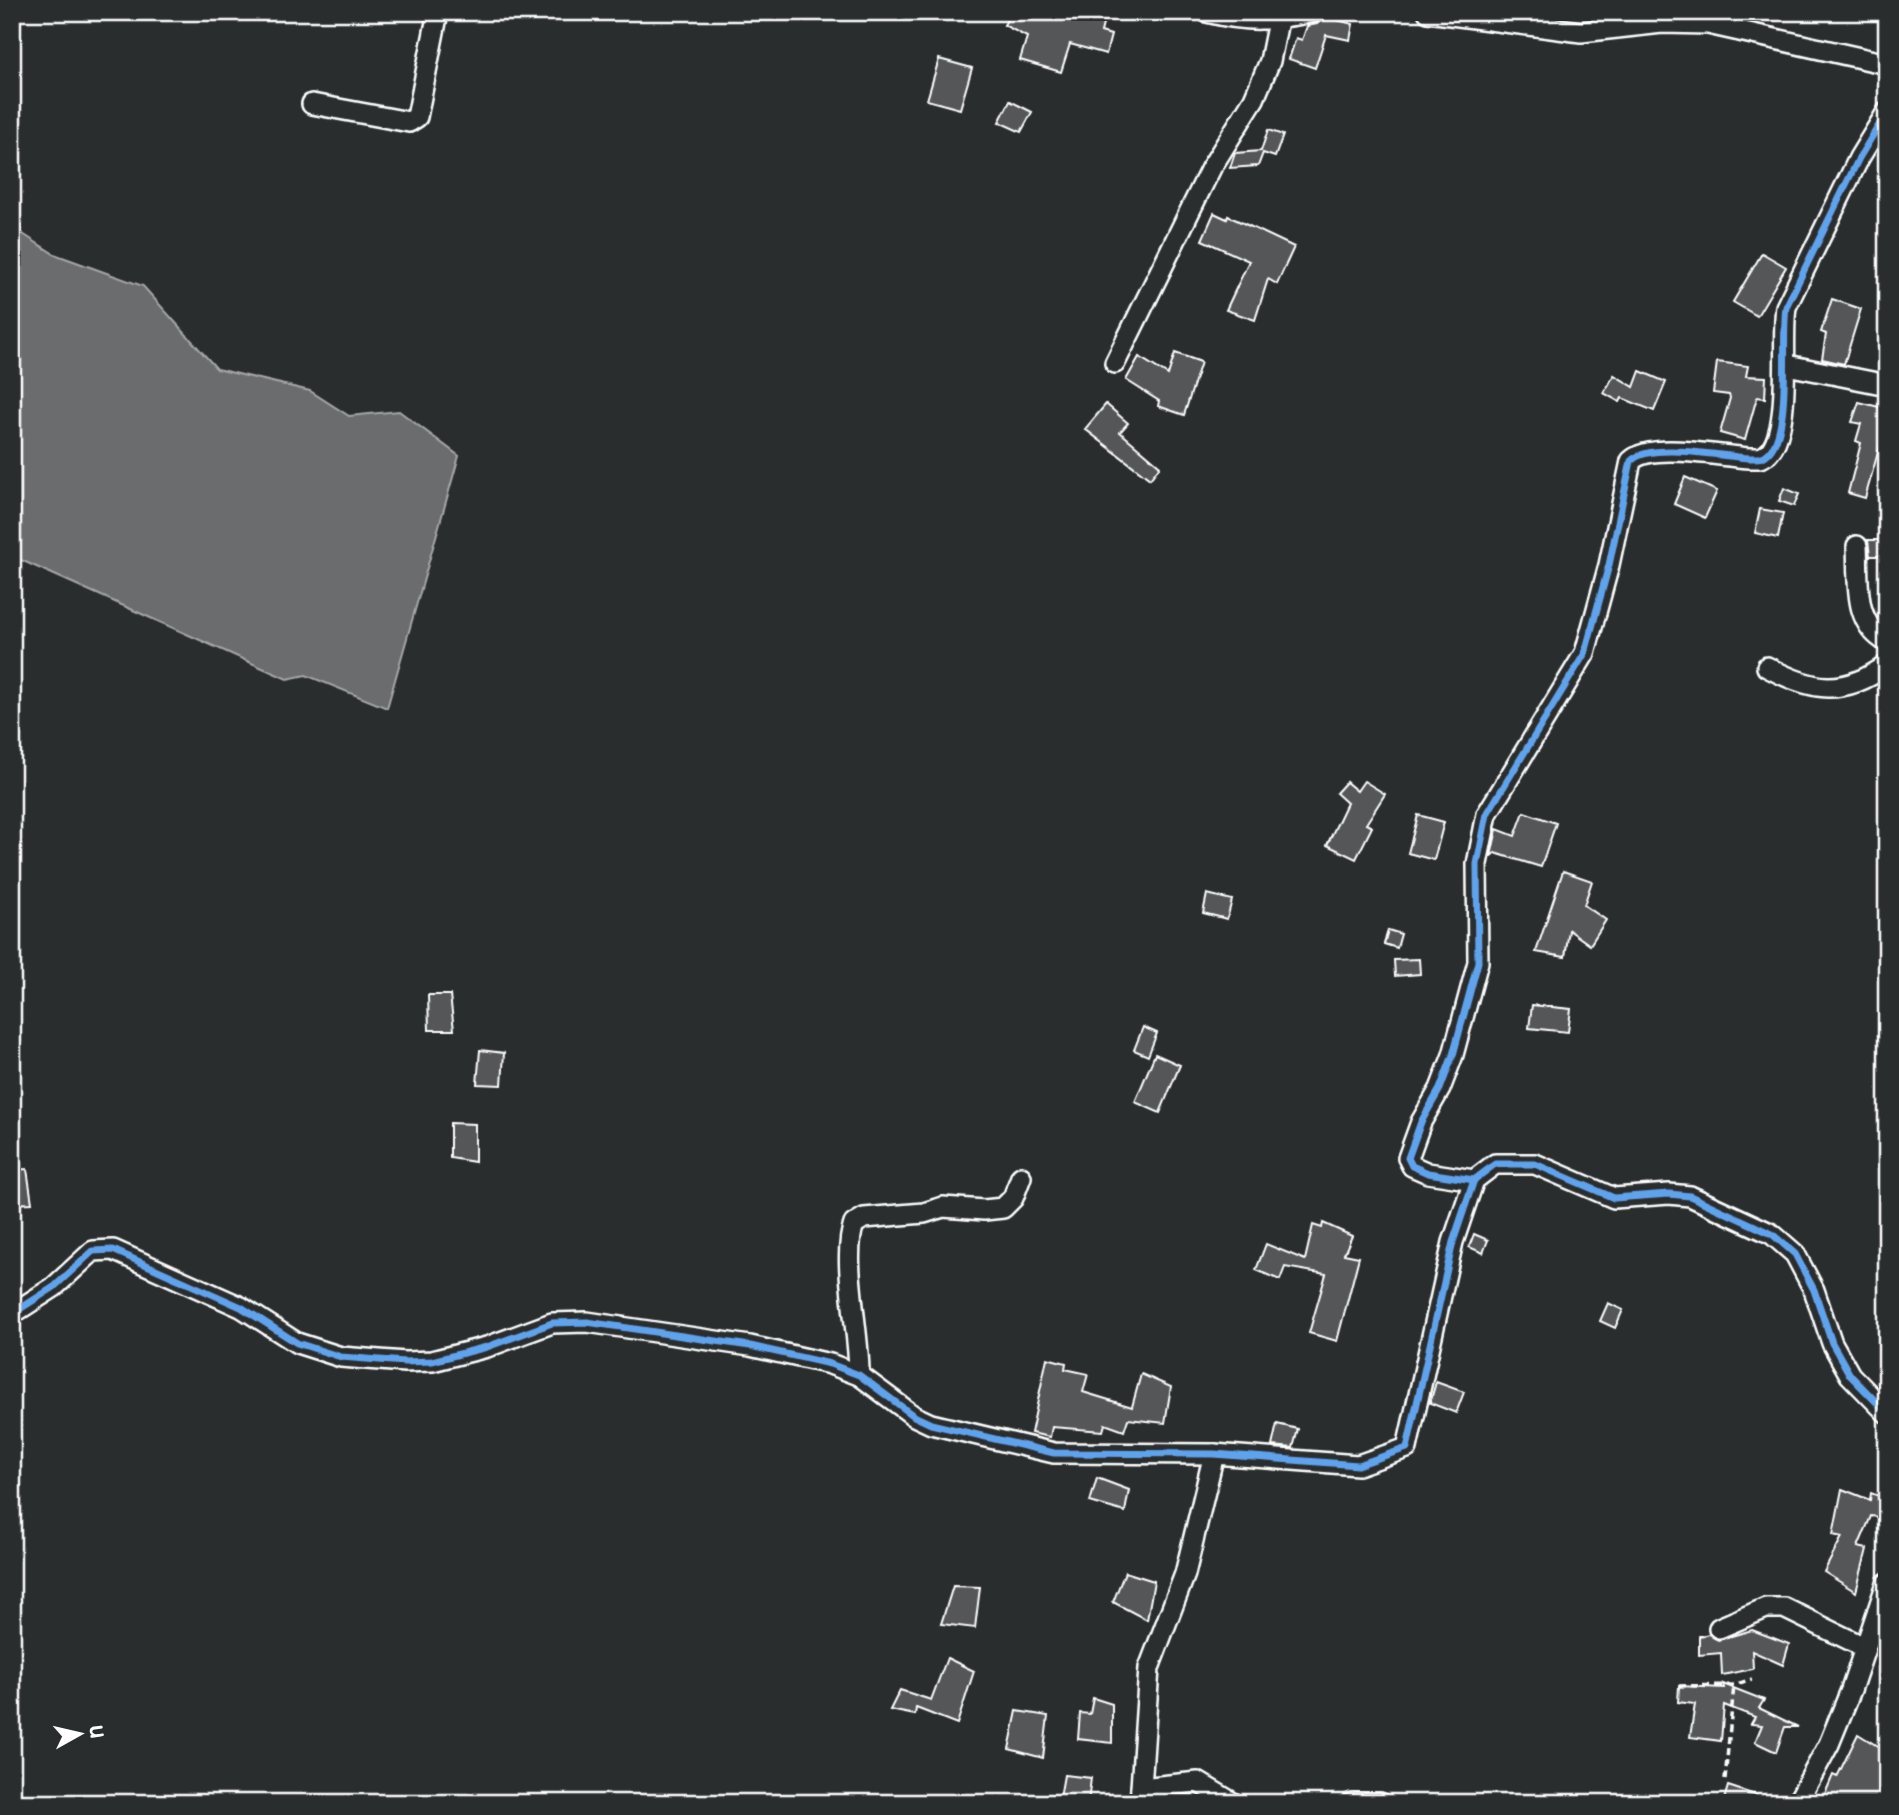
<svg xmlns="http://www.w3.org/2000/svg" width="1899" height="1815" font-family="Mali,sans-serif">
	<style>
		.water { fill: #6a6c6d; stroke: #a6a7a7; stroke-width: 2 }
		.building { fill: #555758; stroke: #fff; stroke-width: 2 }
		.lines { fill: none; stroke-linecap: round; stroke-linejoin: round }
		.street-casing { stroke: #fff; stroke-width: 24 }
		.path { stroke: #fff; stroke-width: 3.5; stroke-dasharray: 7 5; stroke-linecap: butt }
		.street { stroke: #2a2d2e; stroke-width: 19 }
		.cycleway-casing { stroke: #2a2d2e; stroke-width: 11 }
		.cycleway { stroke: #60a3ed; stroke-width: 7 }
	</style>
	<rect width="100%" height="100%" fill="#2a2d2e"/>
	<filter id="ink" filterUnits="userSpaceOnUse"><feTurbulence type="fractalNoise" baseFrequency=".0143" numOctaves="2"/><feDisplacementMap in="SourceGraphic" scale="14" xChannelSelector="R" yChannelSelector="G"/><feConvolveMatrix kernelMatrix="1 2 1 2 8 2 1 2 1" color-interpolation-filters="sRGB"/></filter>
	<g filter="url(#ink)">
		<polygon class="water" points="12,227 54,254 143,286 217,369 310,391 349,416 399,411 459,456 387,708 306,675 287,679 12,556"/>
		<g class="building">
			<polygon points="1011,12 1106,12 1101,32 1111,35 1106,54 1070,44 1061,72 1020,60 1027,37 1004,25"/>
			<polygon points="1325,17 1353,24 1350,40 1326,35 1315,68 1289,59 1296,38 1302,40 1307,26 1317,24"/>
			<polygon points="939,59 972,68 960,109 927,100"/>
			<polygon points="1010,101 1032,112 1021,132 999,122"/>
			<polygon points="1268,130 1283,135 1275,157 1263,153 1258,166 1230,168 1235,153 1261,151"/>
			<polygon points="1214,213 1227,219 1228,216 1294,247 1277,284 1268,279 1255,320 1226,310 1249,261 1202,240"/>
			<polygon points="1762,253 1786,267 1757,316 1733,302"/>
			<polygon points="1832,299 1861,309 1844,364 1822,359 1826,334 1821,332"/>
			<polygon points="1175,353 1201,362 1184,415 1158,406 1159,401 1126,380 1139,357 1168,375"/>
			<polygon points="1717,362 1748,366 1746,376 1766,377 1765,398 1757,397 1745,440 1720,433 1730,398 1729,395 1713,393"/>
			<polygon points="1640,371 1666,382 1654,411 1622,398 1620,402 1604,393 1614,375 1634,387"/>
			<polygon points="1859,402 1887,409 1887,421 1865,498 1848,493 1861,443 1856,441 1861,424 1852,422"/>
			<polygon points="1106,404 1128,423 1120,432 1160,466 1150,479 1085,429"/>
			<polygon points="1685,477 1717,491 1705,518 1674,504"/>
			<polygon points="1784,488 1799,494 1794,506 1779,501"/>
			<polygon points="1760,509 1783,513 1778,538 1755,533"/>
			<polygon points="1868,540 1881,540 1882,556 1870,556"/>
			<polygon points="1364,781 1385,794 1366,824 1372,827 1356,859 1327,845 1347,803 1336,793 1346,782 1357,791"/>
			<polygon points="1524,812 1556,823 1541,867 1495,853 1491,856 1497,829 1515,836"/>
			<polygon points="1418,815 1444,822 1434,860 1408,853"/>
			<polygon points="1563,871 1592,881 1584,905 1606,920 1590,945 1569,930 1565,957 1536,952"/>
			<polygon points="1207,894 1232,900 1227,919 1203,913"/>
			<polygon points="1388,930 1401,934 1397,948 1384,944"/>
			<polygon points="1419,959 1420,974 1395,976 1394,960"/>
			<polygon points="428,995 450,995 454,1030 429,1030"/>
			<polygon points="1532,1005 1571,1009 1568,1032 1529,1028"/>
			<polygon points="1143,1027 1157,1033 1148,1056 1134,1050"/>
			<polygon points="480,1050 504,1053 502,1085 477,1084"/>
			<polygon points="1155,1054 1180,1065 1160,1113 1135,1102"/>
			<polygon points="450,1123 475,1124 475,1162 450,1158"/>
			<polygon points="27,1169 32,1203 12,1204 12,1170"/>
			<polygon points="1323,1223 1352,1236 1344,1254 1359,1257 1337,1341 1309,1333 1326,1274 1285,1267 1280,1280 1256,1270 1266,1244 1305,1260 1313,1225 1322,1228"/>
			<polygon points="1474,1234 1488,1240 1483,1253 1469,1247"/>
			<polygon points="1608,1303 1623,1310 1615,1328 1600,1321"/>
			<polygon points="1047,1358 1066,1363 1065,1369 1088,1374 1083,1392 1132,1407 1141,1374 1171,1387 1165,1423 1128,1419 1124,1431 1105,1424 1103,1431 1052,1427 1050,1437 1031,1433"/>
			<polygon points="1436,1382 1464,1392 1456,1413 1430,1403"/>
			<polygon points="1277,1424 1298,1429 1293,1448 1272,1446"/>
			<polygon points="1097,1478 1129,1490 1125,1512 1090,1502"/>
			<polygon points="1842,1489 1870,1500 1871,1493 1887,1499 1887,1518 1871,1516 1858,1547 1867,1549 1856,1592 1824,1572 1842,1537 1833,1535"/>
			<polygon points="1125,1572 1154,1581 1147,1620 1113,1602"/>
			<polygon points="953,1586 980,1587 975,1628 941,1624"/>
			<polygon points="1752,1630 1789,1644 1783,1665 1752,1651 1753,1669 1722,1675 1721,1653 1699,1655 1699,1636 1709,1634 1718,1640"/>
			<polygon points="947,1658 974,1671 957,1724 916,1708 915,1715 890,1710 900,1690 931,1700"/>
			<polygon points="1723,1684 1764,1700 1759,1708 1798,1727 1785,1727 1776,1752 1755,1742 1762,1725 1751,1724 1755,1717 1724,1705 1721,1741 1690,1737 1695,1704 1678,1702 1679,1686 1724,1688"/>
			<polygon points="1093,1698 1112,1704 1112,1743 1078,1739 1080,1713 1090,1714"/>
			<polygon points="1017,1711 1048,1716 1043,1758 1009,1749"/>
			<polygon points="1858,1734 1887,1752 1887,1803 1821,1803 1833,1775 1837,1777"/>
			<polygon points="1064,1775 1091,1778 1088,1803 1059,1803"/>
			<polygon points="1728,1786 1770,1800 1769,1803 1723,1803"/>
		</g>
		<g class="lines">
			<g class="street-casing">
				<g id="street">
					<path d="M1207 12C1251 23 1270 20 1314 12"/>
					<polyline points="1428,12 1581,32 1662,23 1708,24 1887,64"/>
					<polyline points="312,104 409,122 417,117 438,12"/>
					<polyline points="1115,363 1211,168 1254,99 1270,61 1278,21"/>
					<polyline points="1787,365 1887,385"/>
					<path d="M1857 546C1859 580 1852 623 1887 642"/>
					<path d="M1767 667C1812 691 1843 697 1887 665"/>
					<path d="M1474 1180 1428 1173 1412 1166 1408 1158 1421 1122 1440 1089 1453 1055 1478 962 1477 864 1487 814 1585 653 1609 565 1631 461C1651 441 1722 457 1750 458 1756 458 1761 459 1766 455 1793 435 1781 338 1786 307L1859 158 1887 112"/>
					<polyline points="12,1314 54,1287 93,1251 113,1250 241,1307 297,1343 341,1357 405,1362 432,1361 487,1347 552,1323 587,1322 750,1346 830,1364 859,1375 914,1416 931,1424 1054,1453 1214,1454 1358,1465 1407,1448 1453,1242 1474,1180 1495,1164 1535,1164 1614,1198 1669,1194 1690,1196 1772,1234 1795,1254 1814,1290 1832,1343 1850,1375 1887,1413"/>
					<path d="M859 1375C860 1335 841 1258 854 1224L864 1218 924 1213 943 1207 984 1210 1003 1208 1013 1198 1021 1177"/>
					<polyline points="1719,1628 1766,1608 1784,1608 1864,1647"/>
					<polyline points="1141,1788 1198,1782 1233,1803"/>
					<polyline points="1140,1803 1149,1668 1185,1574 1214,1454"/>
					<polyline points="1352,1803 1380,1803"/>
					<polyline points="1797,1803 1829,1744 1851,1690 1887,1583"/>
				</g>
			</g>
			<g class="path">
				<polyline points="1679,1686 1734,1685 1752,1679"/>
				<polyline points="1725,1780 1734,1685"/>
			</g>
			<use href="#street" class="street"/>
			<g class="cycleway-casing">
				<g id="cycleway">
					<path d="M1474 1180 1428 1173 1412 1166 1408 1158 1421 1122 1440 1089 1453 1055 1478 962 1477 864 1487 814 1585 653 1609 565 1631 461C1651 441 1722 457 1750 458 1756 458 1761 459 1766 455 1793 435 1781 338 1786 307L1859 158 1887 112"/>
					<polyline points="12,1314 54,1287 93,1251 113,1250 241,1307 297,1343 341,1357 405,1362 432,1361 487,1347 552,1323 587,1322 750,1346 830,1364 859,1375 914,1416 931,1424 1054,1453 1214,1454 1358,1465 1407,1448 1453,1242 1474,1180 1495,1164 1535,1164 1614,1198 1669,1194 1690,1196 1772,1234 1795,1254 1814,1290 1832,1343 1850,1375 1887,1413"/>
				</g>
			</g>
			<use href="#cycleway" class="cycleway"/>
		</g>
	</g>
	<rect width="1899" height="1815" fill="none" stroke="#2a2d2e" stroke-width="42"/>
	<rect x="21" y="21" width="1857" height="1773" fill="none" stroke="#fff" stroke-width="2.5" filter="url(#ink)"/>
	<g transform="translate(80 1734) rotate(82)" stroke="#2a2d2e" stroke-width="5" paint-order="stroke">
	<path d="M0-5L12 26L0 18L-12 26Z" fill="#ffffff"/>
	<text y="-10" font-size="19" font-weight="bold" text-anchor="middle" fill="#ffffff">U</text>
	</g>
</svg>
